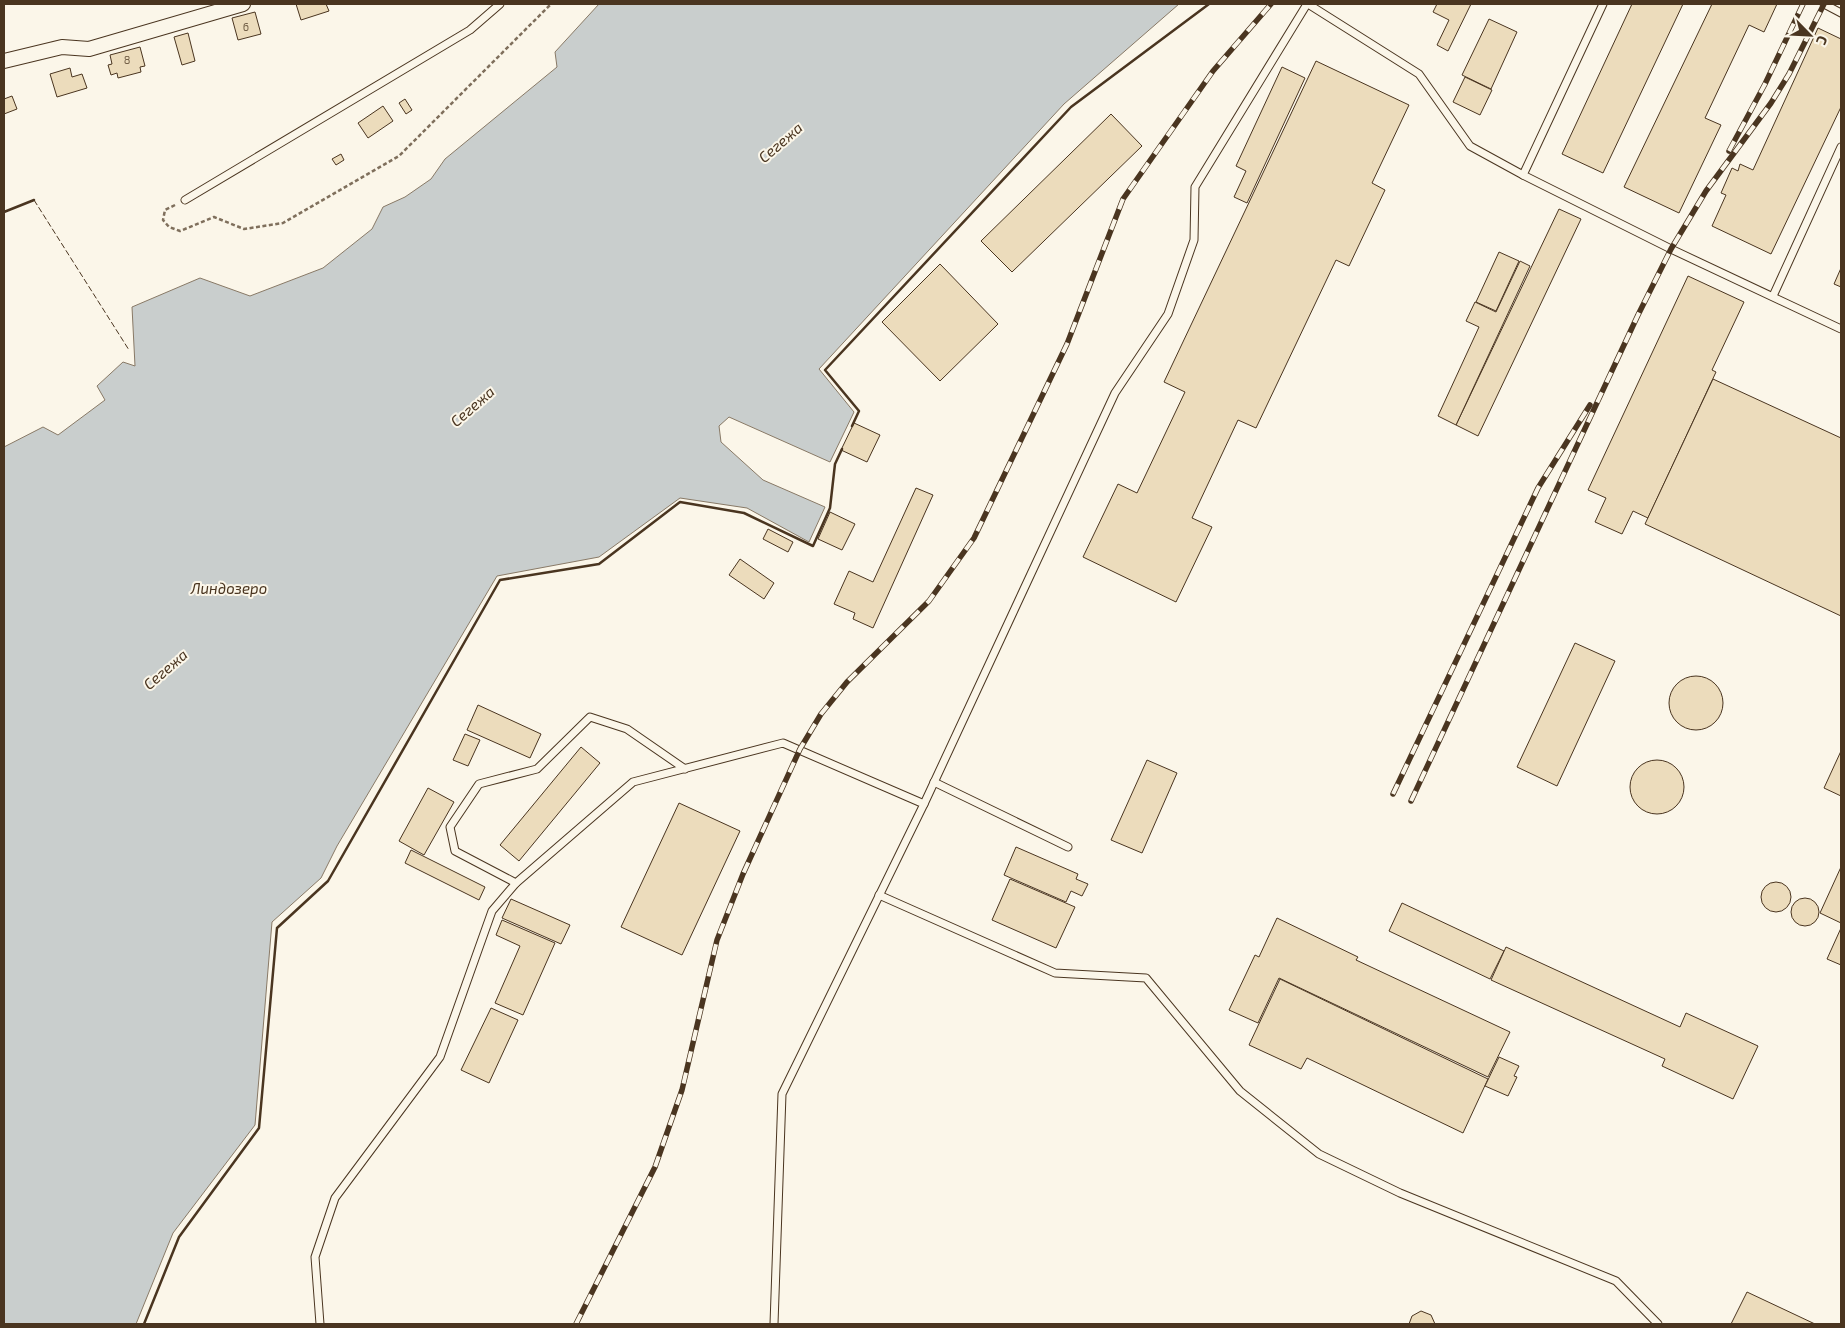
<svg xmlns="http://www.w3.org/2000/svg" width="1845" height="1328" font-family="'Exo 2',sans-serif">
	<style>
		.water { fill: #c9cecd; stroke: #887966 }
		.building { fill: #ecdcbc; stroke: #4a3520 }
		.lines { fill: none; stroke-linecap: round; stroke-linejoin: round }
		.lane-casing { stroke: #4a3520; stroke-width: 9 }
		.street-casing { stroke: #4a3520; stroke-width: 16 }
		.path { stroke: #7f6f5c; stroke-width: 2.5; stroke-dasharray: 4 2.5; stroke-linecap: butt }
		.lane { stroke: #fbf6e9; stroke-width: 7 }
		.street { stroke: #fbf6e9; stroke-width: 14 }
		.rail-casing { stroke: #4a3520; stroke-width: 5.5 }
		.rail { stroke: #fbf6e9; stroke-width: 4; stroke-dasharray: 11; stroke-linecap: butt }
		.fence { stroke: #4a3520; stroke-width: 1; stroke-dasharray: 6 2.5; stroke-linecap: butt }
		.wall { stroke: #4a3520; stroke-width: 2.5 }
		.labels { text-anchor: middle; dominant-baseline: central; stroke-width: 4; stroke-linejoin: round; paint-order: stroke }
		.number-label { font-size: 11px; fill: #725f47 }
		.water-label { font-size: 15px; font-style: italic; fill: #4a3520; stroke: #fbf6e9 }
	</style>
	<rect width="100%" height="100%" fill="#fbf6e9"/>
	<polygon class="water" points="599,4 1179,4 1064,104 819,369 854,412 830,462 729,417 719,426 721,442 763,480 825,507 809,542 747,508 680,498 599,557 497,576 337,846 321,878 272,922 255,1125 173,1233 136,1324 4,1324 4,447 43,427 58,435 105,400 97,386 123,362 135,366 132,307 200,278 250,296 323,268 372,229 383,207 405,197 431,179 445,159 557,67 555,52"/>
	<g class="building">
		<polygon points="296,4 326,4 329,11 301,20"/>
		<polygon points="1437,4 1471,4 1448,51 1437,45 1449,20 1433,12"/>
		<polygon points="1632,4 1683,4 1603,173 1562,154"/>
		<polygon points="1712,4 1777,4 1764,32 1749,25 1705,118 1721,125 1679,213 1624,187"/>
		<polygon points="255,12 261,34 238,40 232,18"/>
		<polygon points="1489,19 1517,32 1491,89 1462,75"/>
		<polygon points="1818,28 1841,39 1841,107 1771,254 1712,226 1726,195 1721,193 1732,168 1738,171 1740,164 1753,170"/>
		<polygon points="188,33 195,61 182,65 174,37"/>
		<polygon points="140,47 145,66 140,67 141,72 118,78 117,73 111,75 108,65 112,64 110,55"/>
		<polygon points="1316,61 1409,105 1372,183 1385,190 1349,266 1336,260 1256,428 1238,420 1192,518 1212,527 1176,602 1083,557 1118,484 1137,493 1185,392 1164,382"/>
		<polygon points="1282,67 1305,78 1247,203 1234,197 1246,171 1236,166"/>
		<polygon points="70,68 72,77 82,74 87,88 57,97 50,74"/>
		<polygon points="1465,77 1492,90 1480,115 1453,102"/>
		<polygon points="12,96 17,109 4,114 4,99"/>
		<polygon points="405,99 412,110 406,114 399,103"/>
		<polygon points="383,106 393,121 368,138 358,123"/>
		<polygon points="1111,114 1142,146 1012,272 981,241"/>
		<polygon points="341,154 344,160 336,165 332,159"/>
		<polygon points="1559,209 1581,219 1478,436 1456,425"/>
		<polygon points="1499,252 1519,261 1496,311 1476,302"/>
		<polygon points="1520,261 1530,266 1456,425 1438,416 1479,327 1466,321 1475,302 1496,312"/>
		<polygon points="940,264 998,324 940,381 882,322"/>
		<polygon points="1841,268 1841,287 1834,284"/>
		<polygon points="1688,276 1744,302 1712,370 1716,372 1648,518 1633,511 1622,534 1595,522 1606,498 1588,490"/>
		<polygon points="1713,379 1841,438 1841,616 1645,524"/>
		<polygon points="854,423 880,435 867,462 841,450"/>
		<polygon points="916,488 933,495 873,628 853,619 855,613 834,604 849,571 873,582"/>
		<polygon points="830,512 855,524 842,550 818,539"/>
		<polygon points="768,529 793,542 788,552 763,539"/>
		<polygon points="740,559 774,583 764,599 729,575"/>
		<polygon points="1575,643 1615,661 1557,786 1517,767"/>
		<circle cx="1696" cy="703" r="27"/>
		<polygon points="478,705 541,734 530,758 467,730"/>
		<polygon points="465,734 480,740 468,766 453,760"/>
		<polygon points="581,747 600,763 519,861 500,845"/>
		<polygon points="1841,751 1841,796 1824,788"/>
		<polygon points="1147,760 1177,773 1142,853 1111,840"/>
		<circle cx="1657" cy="787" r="27"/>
		<polygon points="428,788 454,802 424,855 399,841"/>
		<polygon points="679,803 740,831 682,955 621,927"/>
		<polygon points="1016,847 1078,874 1076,879 1088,884 1082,896 1071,891 1066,902 1004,875"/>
		<polygon points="411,850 485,887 479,900 405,863"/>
		<polygon points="1841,867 1841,923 1820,913"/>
		<polygon points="1010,879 1075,907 1056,948 992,920"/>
		<circle cx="1776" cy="897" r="15"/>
		<circle cx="1805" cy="912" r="14"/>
		<polygon points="511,899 570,925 561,944 502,918"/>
		<polygon points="1402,903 1504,951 1490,979 1389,931"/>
		<polygon points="1277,918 1358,957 1356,960 1510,1032 1488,1077 1279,978 1258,1023 1229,1010 1255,955 1259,957"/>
		<polygon points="502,920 555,943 523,1015 495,1003 520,946 496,935"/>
		<polygon points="1841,928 1841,965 1827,959"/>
		<polygon points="1506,947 1680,1027 1686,1013 1758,1046 1733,1099 1662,1066 1665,1059 1491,980"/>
		<polygon points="1280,979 1488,1079 1463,1133 1307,1058 1301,1069 1249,1045"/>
		<polygon points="491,1008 518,1020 489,1083 461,1070"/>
		<polygon points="1499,1057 1519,1066 1514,1076 1517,1077 1508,1096 1485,1086"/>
		<polygon points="1747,1292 1815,1324 1731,1324"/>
		<polygon points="1421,1311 1431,1315 1435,1324 1409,1324 1412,1316"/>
	</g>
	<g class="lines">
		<g class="lane-casing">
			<g id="lane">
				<polyline points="1308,4 1419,74 1470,146 1523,175"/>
				<polyline points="1603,4 1523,175 1671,249 1841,329"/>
				<polyline points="1824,4 1841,13"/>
				<polyline points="185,200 470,30 500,4"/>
				<polyline points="1773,296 1841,147"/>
				<polyline points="934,782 1068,847"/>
				<polyline points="924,804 1115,393 1168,314 1194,240 1195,187 1307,4"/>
				<polyline points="516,883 455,851 450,827 479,784 537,769 590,717 627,729 685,769"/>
				<polyline points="879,895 1055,973 1146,978 1240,1091 1319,1154 1400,1193 1616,1281 1658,1324"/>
				<polyline points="320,1324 315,1257 335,1198 440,1057 492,911 516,883 633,782 783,743 924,804 782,1094 774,1324"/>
			</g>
		</g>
		<g class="street-casing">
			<polyline id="street" points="4,61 62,47 89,49 243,4"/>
		</g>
		<polyline class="path" points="175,205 165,210 163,220 169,227 180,231 214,217 244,229 283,223 399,156 551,4"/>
		<use href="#lane" class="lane"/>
		<use href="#street" class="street"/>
		<g class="rail-casing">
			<g id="rail">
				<polyline points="1729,151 1765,84 1803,4"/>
				<polyline points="1393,794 1538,488 1590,405"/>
				<polyline points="1411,801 1638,315 1671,249 1706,191 1771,103 1789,74 1824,4"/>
				<polyline points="576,1324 655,1167 682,1090 717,940 743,874 800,749 821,714 847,682 929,601 974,538 1067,344 1123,199 1213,71 1271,4"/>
			</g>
		</g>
		<use href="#rail" class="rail"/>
		<polyline class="fence" points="34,200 129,350"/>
		<g class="wall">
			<polyline points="4,212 34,200"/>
			<polyline points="852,426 859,411 825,370 1071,107 1209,4"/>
			<polyline points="144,1324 179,1237 259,1128 277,928 328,881 500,580 599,564 680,502 744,513 813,546 830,508 835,464 842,449"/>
		</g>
	</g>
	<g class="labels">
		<g class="number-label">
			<text x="246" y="26">6</text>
			<text x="127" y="59">8</text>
		</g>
		<g class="water-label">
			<text transform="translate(780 142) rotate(-41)">Сегежа</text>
			<text transform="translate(472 406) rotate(-41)">Сегежа</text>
			<text x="229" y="588">Линдозеро</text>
			<text transform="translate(165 669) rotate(-41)">Сегежа</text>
		</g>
	</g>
	<rect width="1845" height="1328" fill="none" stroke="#4a3520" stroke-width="10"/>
	<g transform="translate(1810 35) rotate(114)" stroke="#fbf6e9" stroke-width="4" paint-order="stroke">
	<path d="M0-4L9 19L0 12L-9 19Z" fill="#4a3520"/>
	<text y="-8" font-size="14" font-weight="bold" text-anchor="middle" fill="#4a3520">С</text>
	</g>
</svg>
